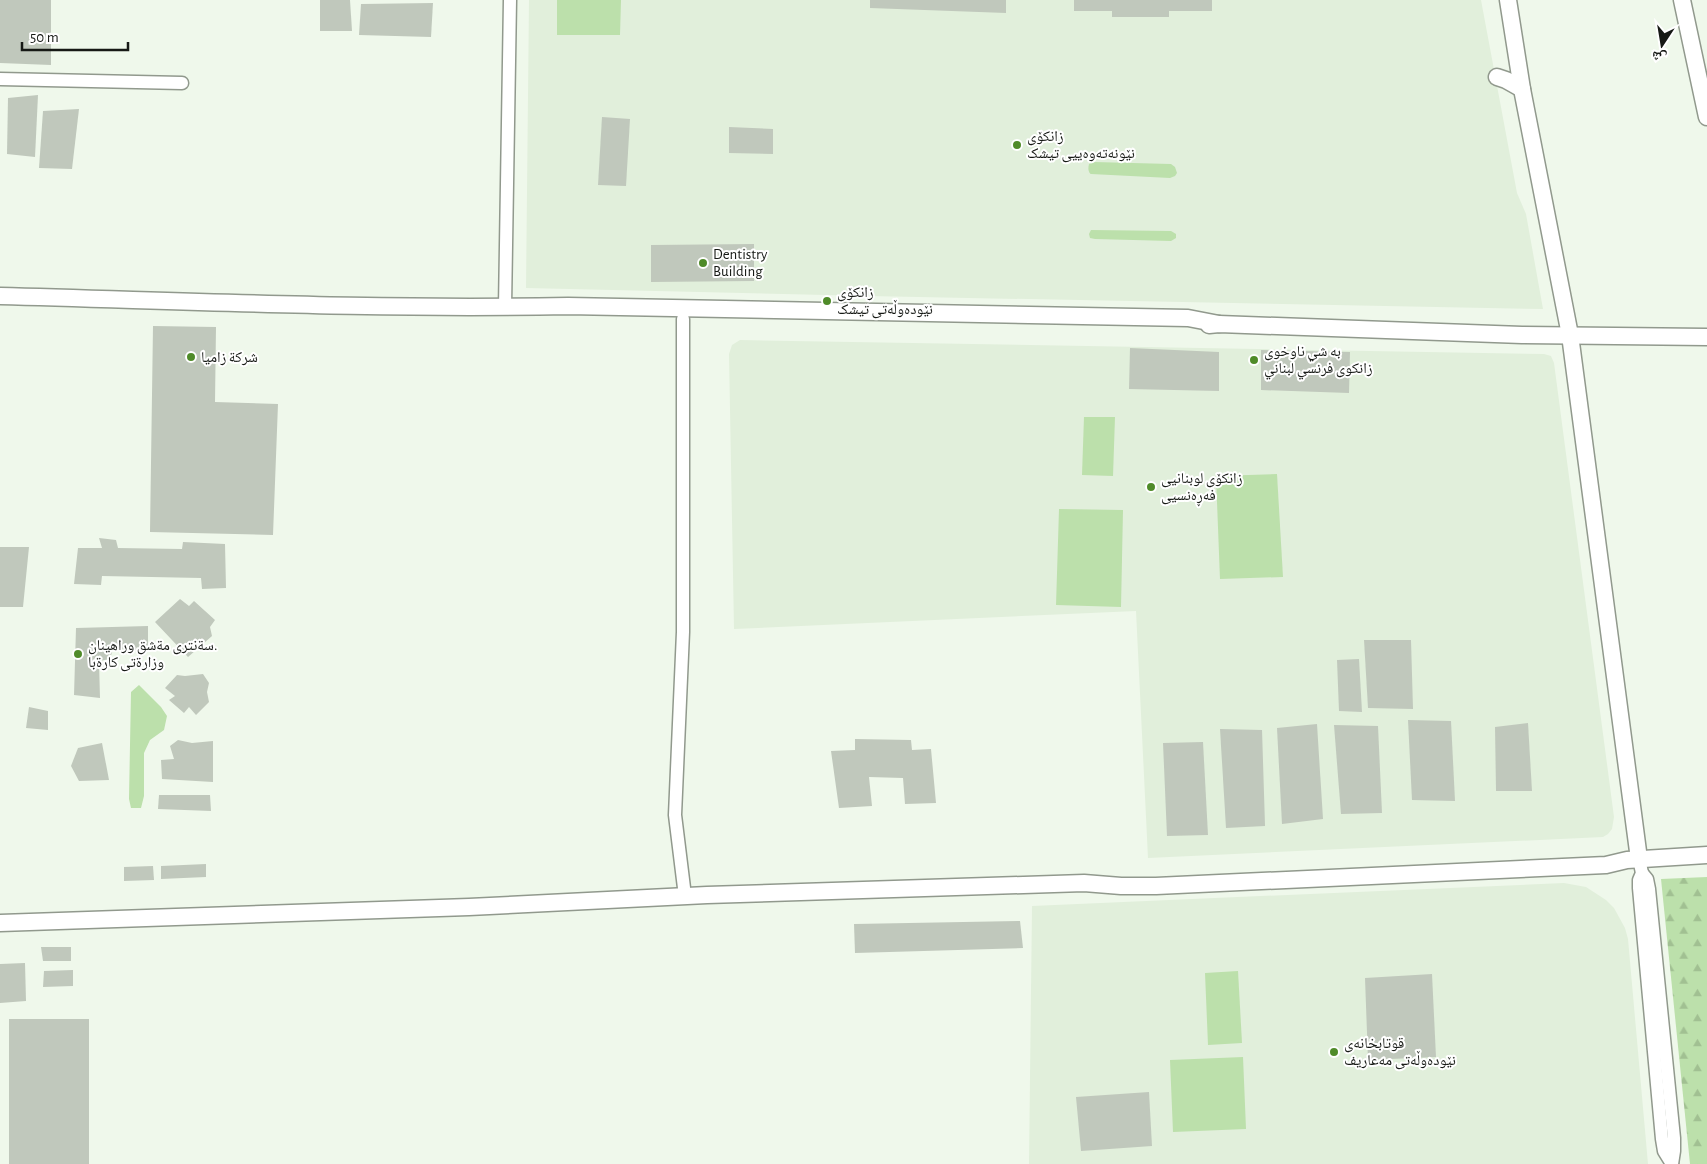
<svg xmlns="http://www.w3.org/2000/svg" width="1707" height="1164" font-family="'Alegreya Sans','Noto Naskh Arabic',sans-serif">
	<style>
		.built { fill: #e1efdb }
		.green { fill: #bce0ab }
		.forest { fill: url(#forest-firs) }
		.building { fill: #c0c8bc }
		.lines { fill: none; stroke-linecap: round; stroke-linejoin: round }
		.minor-casing { stroke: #91998d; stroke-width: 15 }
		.tertiary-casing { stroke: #91998d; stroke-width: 19 }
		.minor { stroke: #fff; stroke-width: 12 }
		.tertiary { stroke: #fff; stroke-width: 16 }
		.poi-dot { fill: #4f8b29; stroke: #fff; stroke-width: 2 }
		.labels { text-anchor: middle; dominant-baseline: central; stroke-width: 4; stroke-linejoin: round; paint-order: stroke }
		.poi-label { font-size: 15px; fill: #161915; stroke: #fff; text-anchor: start }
	</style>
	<defs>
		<pattern id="forest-firs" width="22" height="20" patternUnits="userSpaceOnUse" patternTransform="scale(1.25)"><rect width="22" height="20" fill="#bce0ab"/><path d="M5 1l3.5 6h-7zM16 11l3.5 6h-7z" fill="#a1c092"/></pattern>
	</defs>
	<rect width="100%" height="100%" fill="#eff8eb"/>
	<g class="built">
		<polygon points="529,0 1481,0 1517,193 1526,214 1543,309 868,296 526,288"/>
		<polygon points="740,340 1544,354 1551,356 1554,363 1614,817 1612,829 1608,834 1603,837 1148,858 1136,611 734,629 729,354 732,345"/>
		<polygon points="1564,883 1586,887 1606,900 1614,908 1625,928 1628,939 1648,1164 1029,1164 1032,906"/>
	</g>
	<g class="green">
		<polygon points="557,0 621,0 620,35 557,35"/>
		<path d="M1094 162 1171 164 1175 167 1177 173 1175 176 1170 178 1091 174C1088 172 1088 168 1089 164Z"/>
		<polygon points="1091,230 1171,231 1176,234 1176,238 1171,241 1095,239 1090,238 1089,234"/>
		<polygon points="1084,417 1115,417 1113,476 1082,475"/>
		<polygon points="1277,474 1283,577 1220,579 1216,476"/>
		<polygon points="1059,509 1123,510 1121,607 1056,605"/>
		<polygon points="139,685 161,707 167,716 164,730 150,740 144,753 144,796 141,808 131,808 129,799 131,692"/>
		<polygon points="1238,971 1242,1043 1208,1045 1205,973"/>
		<polygon points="1243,1057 1246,1129 1173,1132 1170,1060"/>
	</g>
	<polygon class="forest" points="1707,877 1707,1164 1690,1164 1661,879"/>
	<g class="building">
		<polygon points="0,0 51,0 51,65 0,63"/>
		<polygon points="320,0 350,0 352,31 320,31"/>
		<polygon points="870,0 1006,0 1006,13 870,8"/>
		<polygon points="1074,0 1212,0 1212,11 1169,11 1169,17 1112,17 1112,11 1074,11"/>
		<polygon points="433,3 431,37 359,35 361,4"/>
		<polygon points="38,95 35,157 7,154 8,98"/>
		<polygon points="79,109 72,169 39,168 43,111"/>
		<polygon points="602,117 630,119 626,186 598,185"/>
		<polygon points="729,127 773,129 773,154 729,153"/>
		<polygon points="754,244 754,281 651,282 651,245"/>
		<polygon points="153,326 216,327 215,402 278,404 273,535 150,532"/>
		<polygon points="1130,348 1219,352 1219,391 1129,389"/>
		<polygon points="1261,350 1350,352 1349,393 1261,390"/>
		<polygon points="99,538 116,540 118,548 182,549 183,542 225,544 226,588 202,589 201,578 102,576 101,585 74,584 78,548 102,548"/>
		<polygon points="0,547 29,547 23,607 0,607"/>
		<polygon points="180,599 189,606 194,601 215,620 210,627 212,636 188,657 155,622"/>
		<polygon points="148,626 148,650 113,649 110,659 99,661 100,698 74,695 76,628"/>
		<polygon points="1364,640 1411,640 1413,709 1368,708"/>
		<polygon points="1359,659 1362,712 1339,711 1337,660"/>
		<polygon points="203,674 209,683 207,692 209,702 196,715 189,707 184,713 169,700 175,696 165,688 177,675 185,676"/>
		<polygon points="29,707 48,711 48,730 26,728"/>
		<polygon points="1408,720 1451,721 1455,801 1412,800"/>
		<polygon points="1528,723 1532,791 1496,791 1495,727"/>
		<polygon points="1317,724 1323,819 1282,824 1277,728"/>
		<polygon points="1334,725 1378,726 1382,813 1341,814"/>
		<polygon points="1220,729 1262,730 1265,826 1226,828"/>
		<polygon points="855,739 911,740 912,750 931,749 936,803 905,804 903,778 869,777 872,806 839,808 831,751 855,750"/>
		<polygon points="178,740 192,743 213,741 213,782 162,779 161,760 174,759 170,746"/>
		<polygon points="1203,742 1208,835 1167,836 1163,743"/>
		<polygon points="102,743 109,780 79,781 71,766 78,748"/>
		<polygon points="159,795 210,795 211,811 158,809"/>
		<polygon points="206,864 206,877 161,879 161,866"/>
		<polygon points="153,866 154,880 124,881 124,867"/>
		<polygon points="1020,921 1023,948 855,953 854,924"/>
		<polygon points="41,947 71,947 71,961 43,961"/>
		<polygon points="25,963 26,1001 0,1003 0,964"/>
		<polygon points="73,970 73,986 43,987 44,971"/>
		<polygon points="1432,974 1436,1057 1368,1060 1365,978"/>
		<rect x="9" y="1019" width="80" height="145"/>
		<polygon points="1149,1092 1152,1146 1081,1151 1076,1097"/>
	</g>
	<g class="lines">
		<g class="minor-casing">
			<g id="minor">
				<polyline points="0,79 182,83"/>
				<polyline points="505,307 510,0"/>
				<polyline points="683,319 683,632 675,815 685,896"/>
				<polyline points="1639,859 1642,873 1639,880 1639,888 1662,1139 1664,1151 1672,1164"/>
				<polyline points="1642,873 1647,879 1649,889 1674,1138 1674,1151 1672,1164"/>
			</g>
		</g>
		<g class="tertiary-casing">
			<g id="tertiary">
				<polyline points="1508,0 1522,89 1570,335 1639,859"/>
				<polyline points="1682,0 1707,117"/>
				<polyline points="1497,77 1506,80 1522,89"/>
				<path d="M0 296C189 301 379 310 568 306L1188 318 1219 324"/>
				<polyline points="1209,325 1219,324 1522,335 1707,337"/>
				<polyline points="0,923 469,907 707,895 1084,883 1121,886 1156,886 1606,865 1627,860 1707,855"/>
			</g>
		</g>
		<use href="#minor" class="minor"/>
		<use href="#tertiary" class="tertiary"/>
	</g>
	<g class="poi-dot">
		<circle cx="1017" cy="145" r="5"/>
		<circle cx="703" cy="263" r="5"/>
		<circle cx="827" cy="301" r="5"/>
		<circle cx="191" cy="357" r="5"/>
		<circle cx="1254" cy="360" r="5"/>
		<circle cx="1151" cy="487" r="5"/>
		<circle cx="78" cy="654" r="5"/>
		<circle cx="1334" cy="1052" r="5"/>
	</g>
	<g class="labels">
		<g class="poi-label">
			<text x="1027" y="136">زانکۆی<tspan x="1027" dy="17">نێونەتەوەییی تیشک</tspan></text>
			<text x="713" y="254">Dentistry<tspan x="713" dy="17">Building</tspan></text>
			<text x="837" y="292">زانکۆی<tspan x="837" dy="17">نێودەوڵەتی تیشک</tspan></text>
			<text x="1264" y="351">به شي ناوخوى<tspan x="1264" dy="17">زانكوى فرنسي لبناني</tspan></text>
			<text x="201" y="357">شركة زاميا</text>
			<text x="1161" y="478">زانکۆی لوبنانیی<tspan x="1161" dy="17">فەڕەنسیی</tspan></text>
			<text x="88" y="645">سةنترى مةشق وراهينان.<tspan x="88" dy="17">وزارةتى كارةبا</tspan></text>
			<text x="1344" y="1043">قوتابخانەی<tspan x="1344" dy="17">نێودەوڵەتی مەعاریف</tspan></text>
		</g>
	</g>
	<g transform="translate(1662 45) rotate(192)" stroke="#ffffff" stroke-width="4" paint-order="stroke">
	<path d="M0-4L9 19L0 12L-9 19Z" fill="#161915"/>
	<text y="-8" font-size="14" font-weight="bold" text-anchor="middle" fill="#161915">ش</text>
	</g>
	<path d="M22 42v8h106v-8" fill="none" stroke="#161915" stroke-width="2.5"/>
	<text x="30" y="42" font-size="15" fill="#161915" stroke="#ffffff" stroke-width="4" paint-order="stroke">50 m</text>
</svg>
